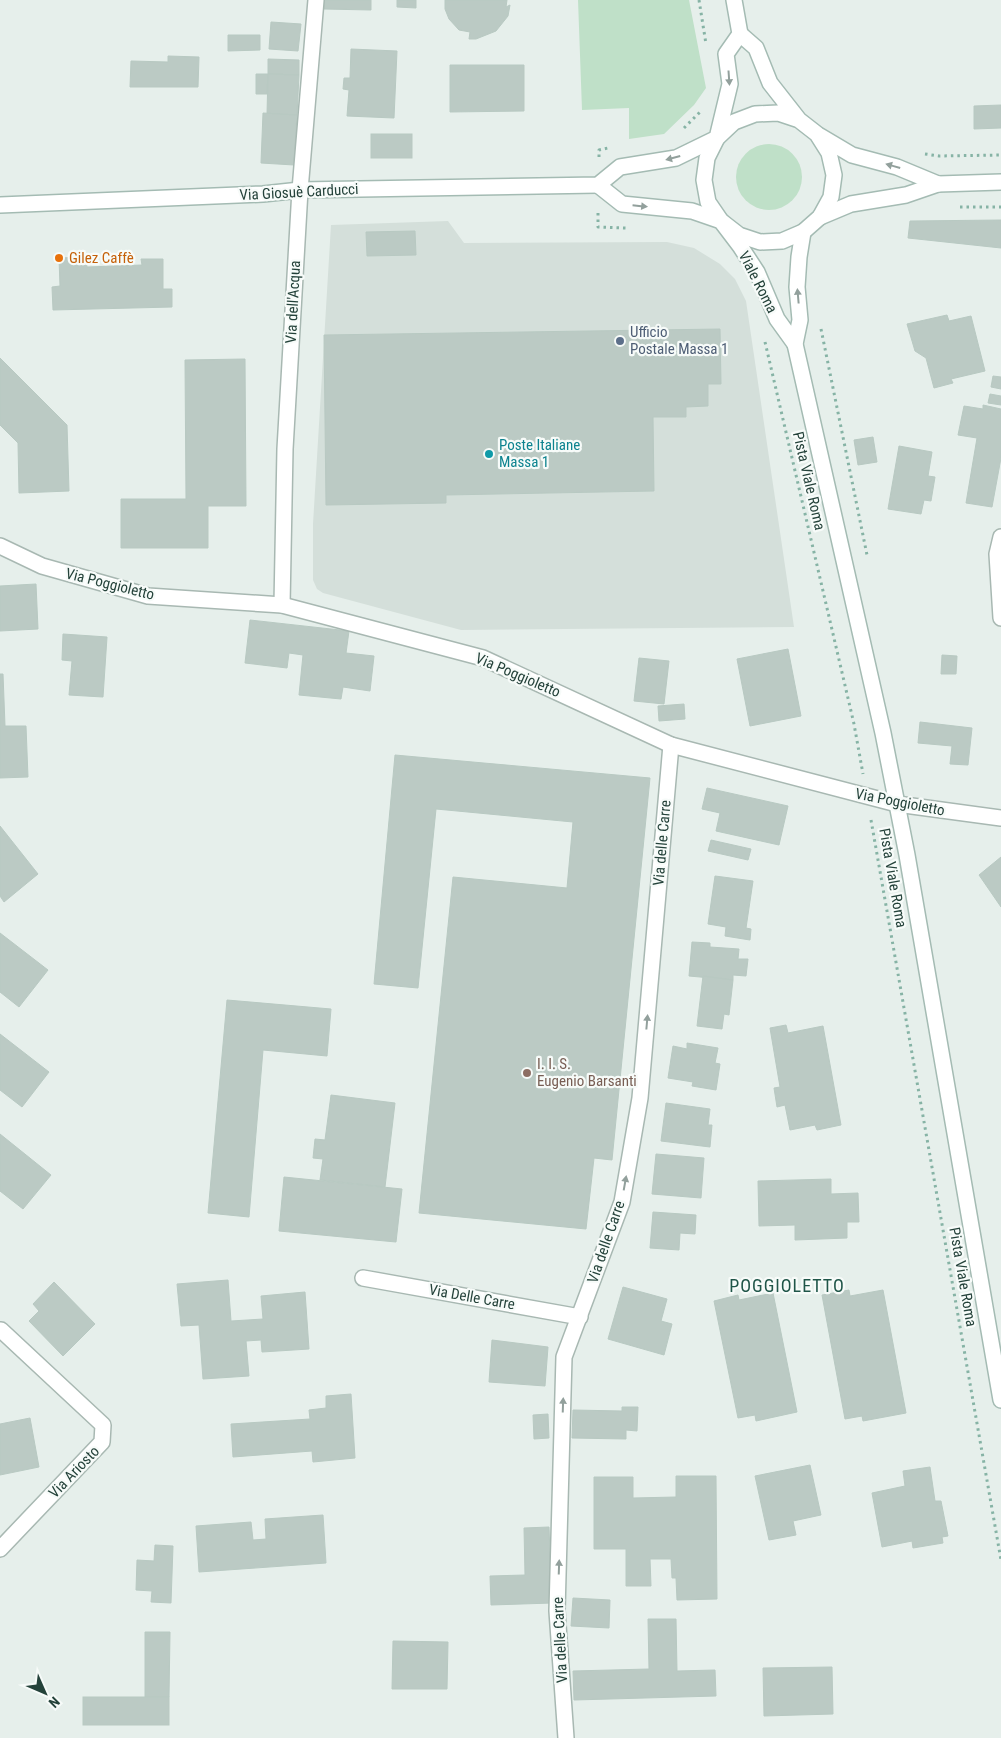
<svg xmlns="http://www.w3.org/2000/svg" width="1001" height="1738" viewBox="0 0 1001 1738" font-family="'Roboto Condensed',sans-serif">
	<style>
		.built { fill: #d4dfda }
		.green { fill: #bfe0c8 }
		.building { fill: #bbcac4; stroke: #b8c9c2 }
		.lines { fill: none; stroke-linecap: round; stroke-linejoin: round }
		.street-casing { stroke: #a8b8b2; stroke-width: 18 }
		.secondary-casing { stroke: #a4bbb3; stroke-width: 18 }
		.path { stroke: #86b3a5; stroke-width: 3; stroke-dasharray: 2.5 4; stroke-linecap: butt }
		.street { stroke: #fff; stroke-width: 15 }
		.secondary { stroke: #fff; stroke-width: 15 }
		.oneway { fill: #92a09c }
		.food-dot { fill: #e8710a; stroke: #f7fbf9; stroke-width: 2 }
		.service-dot { fill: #5c6f8a; stroke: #f7fbf9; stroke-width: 2 }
		.culture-dot { fill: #0f9aa8; stroke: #f7fbf9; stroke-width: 2 }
		.education-dot { fill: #8d6e63; stroke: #f7fbf9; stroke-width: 2 }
		.labels { text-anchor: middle; stroke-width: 4.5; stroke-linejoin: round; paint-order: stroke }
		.street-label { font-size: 15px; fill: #24423a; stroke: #f7fbf9 }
		.food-label { font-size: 15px; fill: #c56008; stroke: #f7fbf9; text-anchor: start }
		.service-label { font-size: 15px; fill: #4e5e75; stroke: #f7fbf9; text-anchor: start }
		.culture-label { font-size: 15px; fill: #0d838f; stroke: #f7fbf9; text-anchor: start }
		.education-label { font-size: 15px; fill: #785e54; stroke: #f7fbf9; text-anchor: start }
		.quarter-label { font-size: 18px; letter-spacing: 1px; fill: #1f5548; stroke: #f7fbf9 }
	</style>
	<rect width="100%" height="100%" fill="#e6efeb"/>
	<path class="built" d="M448 221 464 243 667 242 694 248 720 264 735 279 746 301 794 627 461 630 323 593 317 589 313 580V524L331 225Z"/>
	<g class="green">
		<path d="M578 0H689L706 88 694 105 664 134 629 139V108L582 110Z"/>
		<circle cx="769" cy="177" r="33"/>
	</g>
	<g class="building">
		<path d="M324 0H371V10L324 9Z"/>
		<path d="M397 0H416V8L397 7Z"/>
		<path d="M445 0H507L506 7 510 5 508 16 496 31 476 39H469L470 32 459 30 449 19 445 9Z"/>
		<path d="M271 22 301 24 298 51 269 49Z"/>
		<path d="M228 35H260V50L228 51Z"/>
		<path d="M351 49 397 51 394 118 347 116 349 90 343 89 344 78H350Z"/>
		<path d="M168 56 199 57 198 87H130L131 61 168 62Z"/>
		<path d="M268 59 299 60V75L268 74Z"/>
		<path d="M450 65H524V111L450 112Z"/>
		<path d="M256 74H268L267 94H256Z"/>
		<path d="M268 74 299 75 297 115 267 114Z"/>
		<path d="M1001 105V128L974 129V106Z"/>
		<path d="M263 113 297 115 294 165 261 163Z"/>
		<rect x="371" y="134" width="41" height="24"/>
		<path d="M1001 220V248L908 238 910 221Z"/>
		<path d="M415 231 416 255 367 256 366 232Z"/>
		<path d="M86 257 87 267 142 265 141 259H163V289H172V307L53 310 52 287 60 286 59 258Z"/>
		<path d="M947 315 949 321 971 316 985 371 951 379 953 383 934 388 926 358 915 351 907 324Z"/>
		<path d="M720 329 721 384H708V406L686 407V417H653L654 491 446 495V503L326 505 324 335Z"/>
		<path d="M0 358 67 425 69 491 19 493 18 443 0 425Z"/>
		<path d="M245 359 246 506H208V548H121V499H186L185 360Z"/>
		<path d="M993 376 1001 377V389L991 387Z"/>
		<path d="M990 394 1001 396V405L988 403Z"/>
		<path d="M983 405 1001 409V458L992 507 966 503 977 438 958 435 964 406 983 409Z"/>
		<path d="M873 437 877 462 858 465 854 440Z"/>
		<path d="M899 446 932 452 928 476 935 477 931 501 924 500 921 514 888 509Z"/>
		<path d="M36 584 38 629 0 631V586Z"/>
		<path d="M250 620 349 631 346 653 374 656 370 691 343 687 341 699 299 695 303 655 289 653 287 668 245 663Z"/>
		<path d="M63 634 107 637 103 697 69 695 72 661 62 660Z"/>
		<path d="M788 649 801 716 750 726 737 659Z"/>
		<path d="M942 655 957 656 956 674H941Z"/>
		<path d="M639 658 669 661 664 704 634 701Z"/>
		<path d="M0 674H3L5 726H26L28 777 0 778Z"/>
		<path d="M684 704 685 719 659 721 658 706Z"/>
		<path d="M920 722 972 728 968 765 950 764 952 746 918 743Z"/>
		<path d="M395 755 650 778 612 1160 594 1158 586 1229 419 1213 453 877 567 888 573 822 436 809 418 988 374 984Z"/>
		<path d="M707 788 788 806 779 845 716 831 720 813 702 809Z"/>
		<path d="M0 826 38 874 4 902 0 896Z"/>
		<path d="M711 840 751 849 748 860 708 851Z"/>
		<path d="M1001 857V907L979 875Z"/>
		<path d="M715 876 753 881 746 928 751 929 750 940 725 936 726 927 708 924Z"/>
		<path d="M0 933 48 970 19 1007 0 992Z"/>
		<path d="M692 942 710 943V947L739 949 738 959H748L746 976 733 975V980L689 976Z"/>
		<path d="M703 976 733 980 729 1015 724 1014 722 1029 697 1026Z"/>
		<path d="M227 1000 331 1009 327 1056 263 1050 249 1217 208 1213Z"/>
		<path d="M786 1025 788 1033 823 1026 841 1125 817 1130 815 1125 790 1130 785 1105 777 1107 774 1088 780 1087 770 1028Z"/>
		<path d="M0 1034 49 1072 22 1107 0 1090Z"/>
		<path d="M687 1043 718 1048 715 1063 720 1064 716 1090 692 1086 693 1082 668 1078 673 1046 687 1049Z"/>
		<path d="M331 1095 395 1103 385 1187 320 1180 323 1159 313 1158 315 1139 325 1140Z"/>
		<path d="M666 1103 710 1109 708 1125H712L710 1147 661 1141Z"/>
		<path d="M0 1134 51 1175 23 1209 0 1191Z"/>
		<path d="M656 1154 704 1158 701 1198 652 1194Z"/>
		<path d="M284 1177 402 1189 396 1242 279 1231Z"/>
		<path d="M831 1179V1194L858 1193 859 1222H847V1238L795 1240V1225L759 1226 758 1181Z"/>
		<path d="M653 1212 696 1215 695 1234 680 1233 679 1250 650 1248Z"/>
		<path d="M228 1280 231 1321 263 1319 261 1296 305 1292 309 1349 262 1352 261 1340 246 1341 249 1376 203 1379 199 1325 181 1326 177 1284Z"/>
		<path d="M54 1282 95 1324 63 1356 29 1321 39 1311 33 1304Z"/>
		<path d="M623 1287 667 1299 661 1321 672 1324 664 1355 608 1339Z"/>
		<path d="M849 1290 850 1296 883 1290 906 1413 863 1421 862 1416 845 1419 822 1295Z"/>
		<path d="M773 1293 797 1412 756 1421 755 1415 738 1418 714 1301 738 1295 739 1300Z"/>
		<path d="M492 1340 548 1347 545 1386 489 1382Z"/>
		<path d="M351 1394 355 1458 313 1462 312 1451 233 1457 231 1424 310 1419 309 1410 326 1408V1396Z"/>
		<path d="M622 1407H638L637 1431 626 1430V1439L572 1438 573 1410 622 1411Z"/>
		<path d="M548 1414 549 1438 534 1439 533 1415Z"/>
		<path d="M30 1418 39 1467 0 1475V1424Z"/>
		<path d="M810 1465 821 1515 793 1521 796 1535 769 1540 755 1476Z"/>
		<path d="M930 1467 935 1501H941L948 1536 942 1537 943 1543 913 1548 912 1541 882 1547 872 1493 905 1486 903 1471Z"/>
		<path d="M676 1476H716L717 1599 677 1600 676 1578H672L671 1559H650L651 1586H626V1549H594V1477H633V1498L676 1497Z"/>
		<path d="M323 1515 326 1563 199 1572 196 1526 251 1522 253 1540 266 1539 265 1519Z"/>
		<path d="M549 1527 552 1603 491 1605 490 1576 525 1575 524 1528Z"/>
		<path d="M155 1545 173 1546 171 1603 151 1602 152 1591 136 1590 137 1560 154 1561Z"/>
		<path d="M573 1598 610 1600 609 1628 571 1626Z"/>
		<path d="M648 1619H676L677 1671 715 1670 716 1696 574 1700 573 1671 649 1669Z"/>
		<path d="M145 1632H170L169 1697H145Z"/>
		<path d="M393 1641 448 1642 447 1689H392Z"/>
		<path d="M832 1667 833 1714 764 1716 763 1668Z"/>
		<rect x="83" y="1697" width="86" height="28"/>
	</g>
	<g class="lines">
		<g class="street-casing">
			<g id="street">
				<path d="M1001 537 997 554 1001 618"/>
				<path d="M0 546 42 566 148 596 282 605 483 658 671 745 897 804 1001 818"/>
				<path d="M282 605 285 449 300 190 316 0"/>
				<path d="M363 1278 580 1317"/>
				<path d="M0 1549 102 1442 103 1425 1 1330"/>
				<path d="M566 1738 557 1611 564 1357 622 1202 640 1098 671 745"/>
			</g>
		</g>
		<g class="secondary-casing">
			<g id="secondary">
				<path d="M740 34 756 48 770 83 799 120 817 134 829 153 834 175 831 197 820 217 803 232 782 241 760 242 739 235 721 221 708 202 704 180 707 158 717 138 734 122 755 114 778 113 799 120"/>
				<path d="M820 136 852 155 897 167 938 184"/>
				<path d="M598 185 622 204 692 211 721 221 740 246 757 272 777 319 795 344"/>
				<path d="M0 205 263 194 300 190 598 185 620 167 676 158 717 138 730 84 726 54 740 34 734 0"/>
				<path d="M820 217 851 204 906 195 938 184 1001 182"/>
				<path d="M803 232 799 257 797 287 800 320 795 344 883 733 907 855 1001 1400"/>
			</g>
		</g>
		<g class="path">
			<path d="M699 0 706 44"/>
			<path d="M684 128 700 112"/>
			<path d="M925 154 939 156 1001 155"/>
			<path d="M599 157V150L608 148"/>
			<path d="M960 207H1001"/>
			<path d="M598 213V227L626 228"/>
			<path d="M821 329 867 555"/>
			<path d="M765 342 854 724 863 774"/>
			<path d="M871 820 1001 1560"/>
		</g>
		<use href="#street" class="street"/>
		<use href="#secondary" class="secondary"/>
	</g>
	<defs><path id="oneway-solid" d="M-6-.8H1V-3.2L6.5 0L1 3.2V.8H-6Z" transform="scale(1.25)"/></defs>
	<g class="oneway">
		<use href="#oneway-solid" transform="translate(729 78) rotate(86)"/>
		<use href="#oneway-solid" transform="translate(673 158) rotate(165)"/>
		<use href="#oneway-solid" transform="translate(893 166) rotate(-164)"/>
		<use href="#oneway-solid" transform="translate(640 206) rotate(6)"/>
		<use href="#oneway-solid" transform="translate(798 296) rotate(-95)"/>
		<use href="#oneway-solid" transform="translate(647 1022) rotate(-85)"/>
		<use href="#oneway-solid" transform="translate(625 1183) rotate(-80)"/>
		<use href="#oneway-solid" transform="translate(563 1405) rotate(-88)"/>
		<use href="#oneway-solid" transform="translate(559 1567) rotate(-88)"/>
	</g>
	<circle class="food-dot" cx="59" cy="258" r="5"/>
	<circle class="service-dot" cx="620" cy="341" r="5"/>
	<circle class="culture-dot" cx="489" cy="454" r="5"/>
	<circle class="education-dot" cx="527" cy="1073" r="5"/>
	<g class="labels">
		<g class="street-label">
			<text transform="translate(299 192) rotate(-3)" y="5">Via Giosuè Carducci</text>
			<text transform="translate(758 282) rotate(63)" y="5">Viale Roma</text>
			<text transform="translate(293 302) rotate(-87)" y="5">Via dell'Acqua</text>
			<text transform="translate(809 481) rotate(77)" y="5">Pista Viale Roma</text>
			<text transform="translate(110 584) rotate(14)" y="5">Via Poggioletto</text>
			<text transform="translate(518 675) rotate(23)" y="5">Via Poggioletto</text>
			<text transform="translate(900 802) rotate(11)" y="5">Via Poggioletto</text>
			<text transform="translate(662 843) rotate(-85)" y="5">Via delle Carre</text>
			<text transform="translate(893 878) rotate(80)" y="5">Pista Viale Roma</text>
			<text transform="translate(606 1242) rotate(-71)" y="5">Via delle Carre</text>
			<text transform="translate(963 1277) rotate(80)" y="5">Pista Viale Roma</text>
			<text transform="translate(472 1297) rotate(10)" y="5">Via Delle Carre</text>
			<text transform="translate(74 1472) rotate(-46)" y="5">Via Ariosto</text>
			<text transform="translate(560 1640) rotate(-93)" y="5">Via delle Carre</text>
		</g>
		<g class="food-label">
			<text x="69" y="263">Gilez Caffè</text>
		</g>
		<g class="service-label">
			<text x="630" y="337">Ufficio<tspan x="630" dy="17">Postale Massa 1</tspan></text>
		</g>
		<g class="culture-label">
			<text x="499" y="450">Poste Italiane<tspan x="499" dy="17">Massa 1</tspan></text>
		</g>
		<g class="education-label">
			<text x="537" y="1069">I. I. S.<tspan x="537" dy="17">Eugenio Barsanti</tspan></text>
		</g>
		<g class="quarter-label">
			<text x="787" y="1292">POGGIOLETTO</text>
		</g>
	</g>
	<g transform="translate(45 1693) rotate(135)" stroke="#f7fbf9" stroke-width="4" paint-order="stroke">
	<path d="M0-4L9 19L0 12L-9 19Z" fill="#24423a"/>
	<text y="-8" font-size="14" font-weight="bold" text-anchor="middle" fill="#24423a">N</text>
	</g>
</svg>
